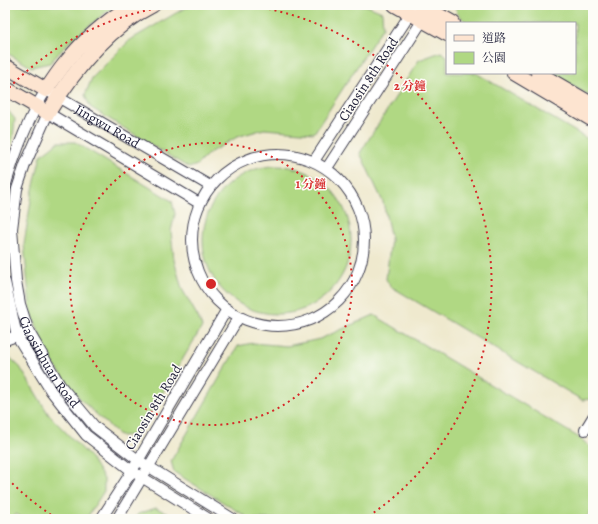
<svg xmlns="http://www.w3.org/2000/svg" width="598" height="524" viewBox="0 0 598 524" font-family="Alegreya,'Noto Serif TC',serif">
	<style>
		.green { fill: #b0d883; stroke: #697d5f }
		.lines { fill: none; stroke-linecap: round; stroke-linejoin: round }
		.street-casing { stroke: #414051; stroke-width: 12 }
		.secondary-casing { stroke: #414051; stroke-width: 16 }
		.street { stroke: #fff; stroke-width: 10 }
		.secondary { stroke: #fde4d0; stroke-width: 14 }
		.ring { fill: none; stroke: #d62828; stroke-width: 2; stroke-dasharray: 2 4 }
		.labels { text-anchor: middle; stroke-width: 3; stroke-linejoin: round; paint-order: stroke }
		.street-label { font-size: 14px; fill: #22223b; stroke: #fdfcf7 }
		.centre { fill: #d62828; stroke: #fdfcf7; stroke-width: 2 }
		.ring-label { font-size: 12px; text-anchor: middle; font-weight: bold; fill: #d62828; stroke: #fdfcf7; stroke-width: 3; stroke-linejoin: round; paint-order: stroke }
	</style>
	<rect width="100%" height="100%" fill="#fdfcf7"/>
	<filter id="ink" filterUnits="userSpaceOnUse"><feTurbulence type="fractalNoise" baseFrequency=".025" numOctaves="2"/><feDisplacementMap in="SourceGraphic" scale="8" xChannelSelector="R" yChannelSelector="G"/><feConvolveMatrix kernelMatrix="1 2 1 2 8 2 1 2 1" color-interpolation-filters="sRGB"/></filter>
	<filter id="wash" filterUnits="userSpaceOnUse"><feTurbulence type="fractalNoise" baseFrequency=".012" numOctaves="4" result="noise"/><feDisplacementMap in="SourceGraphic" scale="16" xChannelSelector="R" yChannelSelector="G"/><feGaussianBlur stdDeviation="0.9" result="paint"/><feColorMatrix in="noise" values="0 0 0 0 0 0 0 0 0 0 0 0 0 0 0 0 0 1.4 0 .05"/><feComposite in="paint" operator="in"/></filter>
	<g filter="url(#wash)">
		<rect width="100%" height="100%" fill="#efe9ce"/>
		<g class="green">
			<path d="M5 5H115L69 42 50 63 31 67 5 52Z"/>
			<path d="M192 5H365L382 12 383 27 314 133 264 129 237 137 209 153 197 165 189 168 90 107 85 95 92 78 130 40 183 9Z"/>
			<path d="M455 5H593V98L551 73H575V23H467L457 13Z"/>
			<path d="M441 52 447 56V73H476L593 142V399L582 400 390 286 386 279 391 239 383 202 360 153 419 60Z"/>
			<path d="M5 107 15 119 13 139 5 159Z"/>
			<path d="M58 142H75L172 201 175 214 171 231 174 260 182 289 198 317 202 327 137 435 120 436 81 400 48 357 30 308 24 244 32 194 41 155Z"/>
			<circle cx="277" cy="240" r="74"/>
			<path d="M374 315 578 437 593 449V510L585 519H250L174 472 171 461 238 346 253 343 287 346 320 339Z"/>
			<path d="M7 355 20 367 49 415 91 458 104 479V491L86 519H25L16 514 13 519H5V356Z"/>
			<path d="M156 508 176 517 179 519H134L138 514Z"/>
		</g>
	</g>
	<g filter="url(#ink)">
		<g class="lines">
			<g class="street-casing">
				<g id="street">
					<circle cx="278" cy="240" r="86"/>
					<path d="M314 161 414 8"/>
					<path d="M327 168 426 15"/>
					<path id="s1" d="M5 187C15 153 27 120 46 90L210 186"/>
					<path id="s2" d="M199 203 48 113 25 165 17 189 12 229 16 281 20 304 29 332 60 385 95 427 138 460 233 519"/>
					<path d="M5 282 17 336 51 391 86 435 132 471 209 519"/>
					<path d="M5 340 22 334"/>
					<path d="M585 430 593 417"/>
					<path d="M101 519 132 471 227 309"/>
					<path d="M117 519 239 317"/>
				</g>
			</g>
			<g class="secondary-casing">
				<g id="secondary">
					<path d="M395 5 447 34"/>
					<path d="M421 5 453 23"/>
					<path d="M5 66 46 90C53 80 60 69 68 60 85 38 107 21 131 5"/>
					<path d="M514 73 593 120"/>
					<path d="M538 73 593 105"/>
					<path d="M5 88 48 113C74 70 107 28 153 5"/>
				</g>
			</g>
			<use href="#street" class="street"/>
			<use href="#secondary" class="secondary"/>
		</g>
	</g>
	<g class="ring">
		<circle cx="211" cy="284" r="141"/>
		<path d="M56 518A281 281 0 0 1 5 476M5 92A281 281 0 0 1 177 5M245 5A281 281 0 0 1 366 518"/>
	</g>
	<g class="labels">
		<g class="street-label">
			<text transform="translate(368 79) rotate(-57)" y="5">Ciaosin 8th Road</text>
			<text dy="5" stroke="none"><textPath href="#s1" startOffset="177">Jingwu Road</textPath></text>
			<text dy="5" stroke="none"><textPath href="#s2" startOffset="439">Ciaosinhuan Road</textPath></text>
			<text transform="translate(153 407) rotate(-59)" y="5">Ciaosin 8th Road</text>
		</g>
	</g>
	<circle cx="211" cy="284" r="6" class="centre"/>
	<g class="ring-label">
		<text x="410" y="90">2 分鐘</text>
		<text x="311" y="188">1 分鐘</text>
	</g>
	<rect width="598" height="524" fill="none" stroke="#fdfcf7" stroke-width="20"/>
	<rect x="446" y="22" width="130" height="52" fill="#fdfcf7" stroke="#a5a5ac"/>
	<rect x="454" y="35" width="20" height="6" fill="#fde4d0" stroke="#a5a5ac"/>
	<text x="482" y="42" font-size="12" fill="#22223b">道路</text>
	<rect x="454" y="52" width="20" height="12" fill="#b0d883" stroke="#a5a5ac"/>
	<text x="482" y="62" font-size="12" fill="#22223b">公園</text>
</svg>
